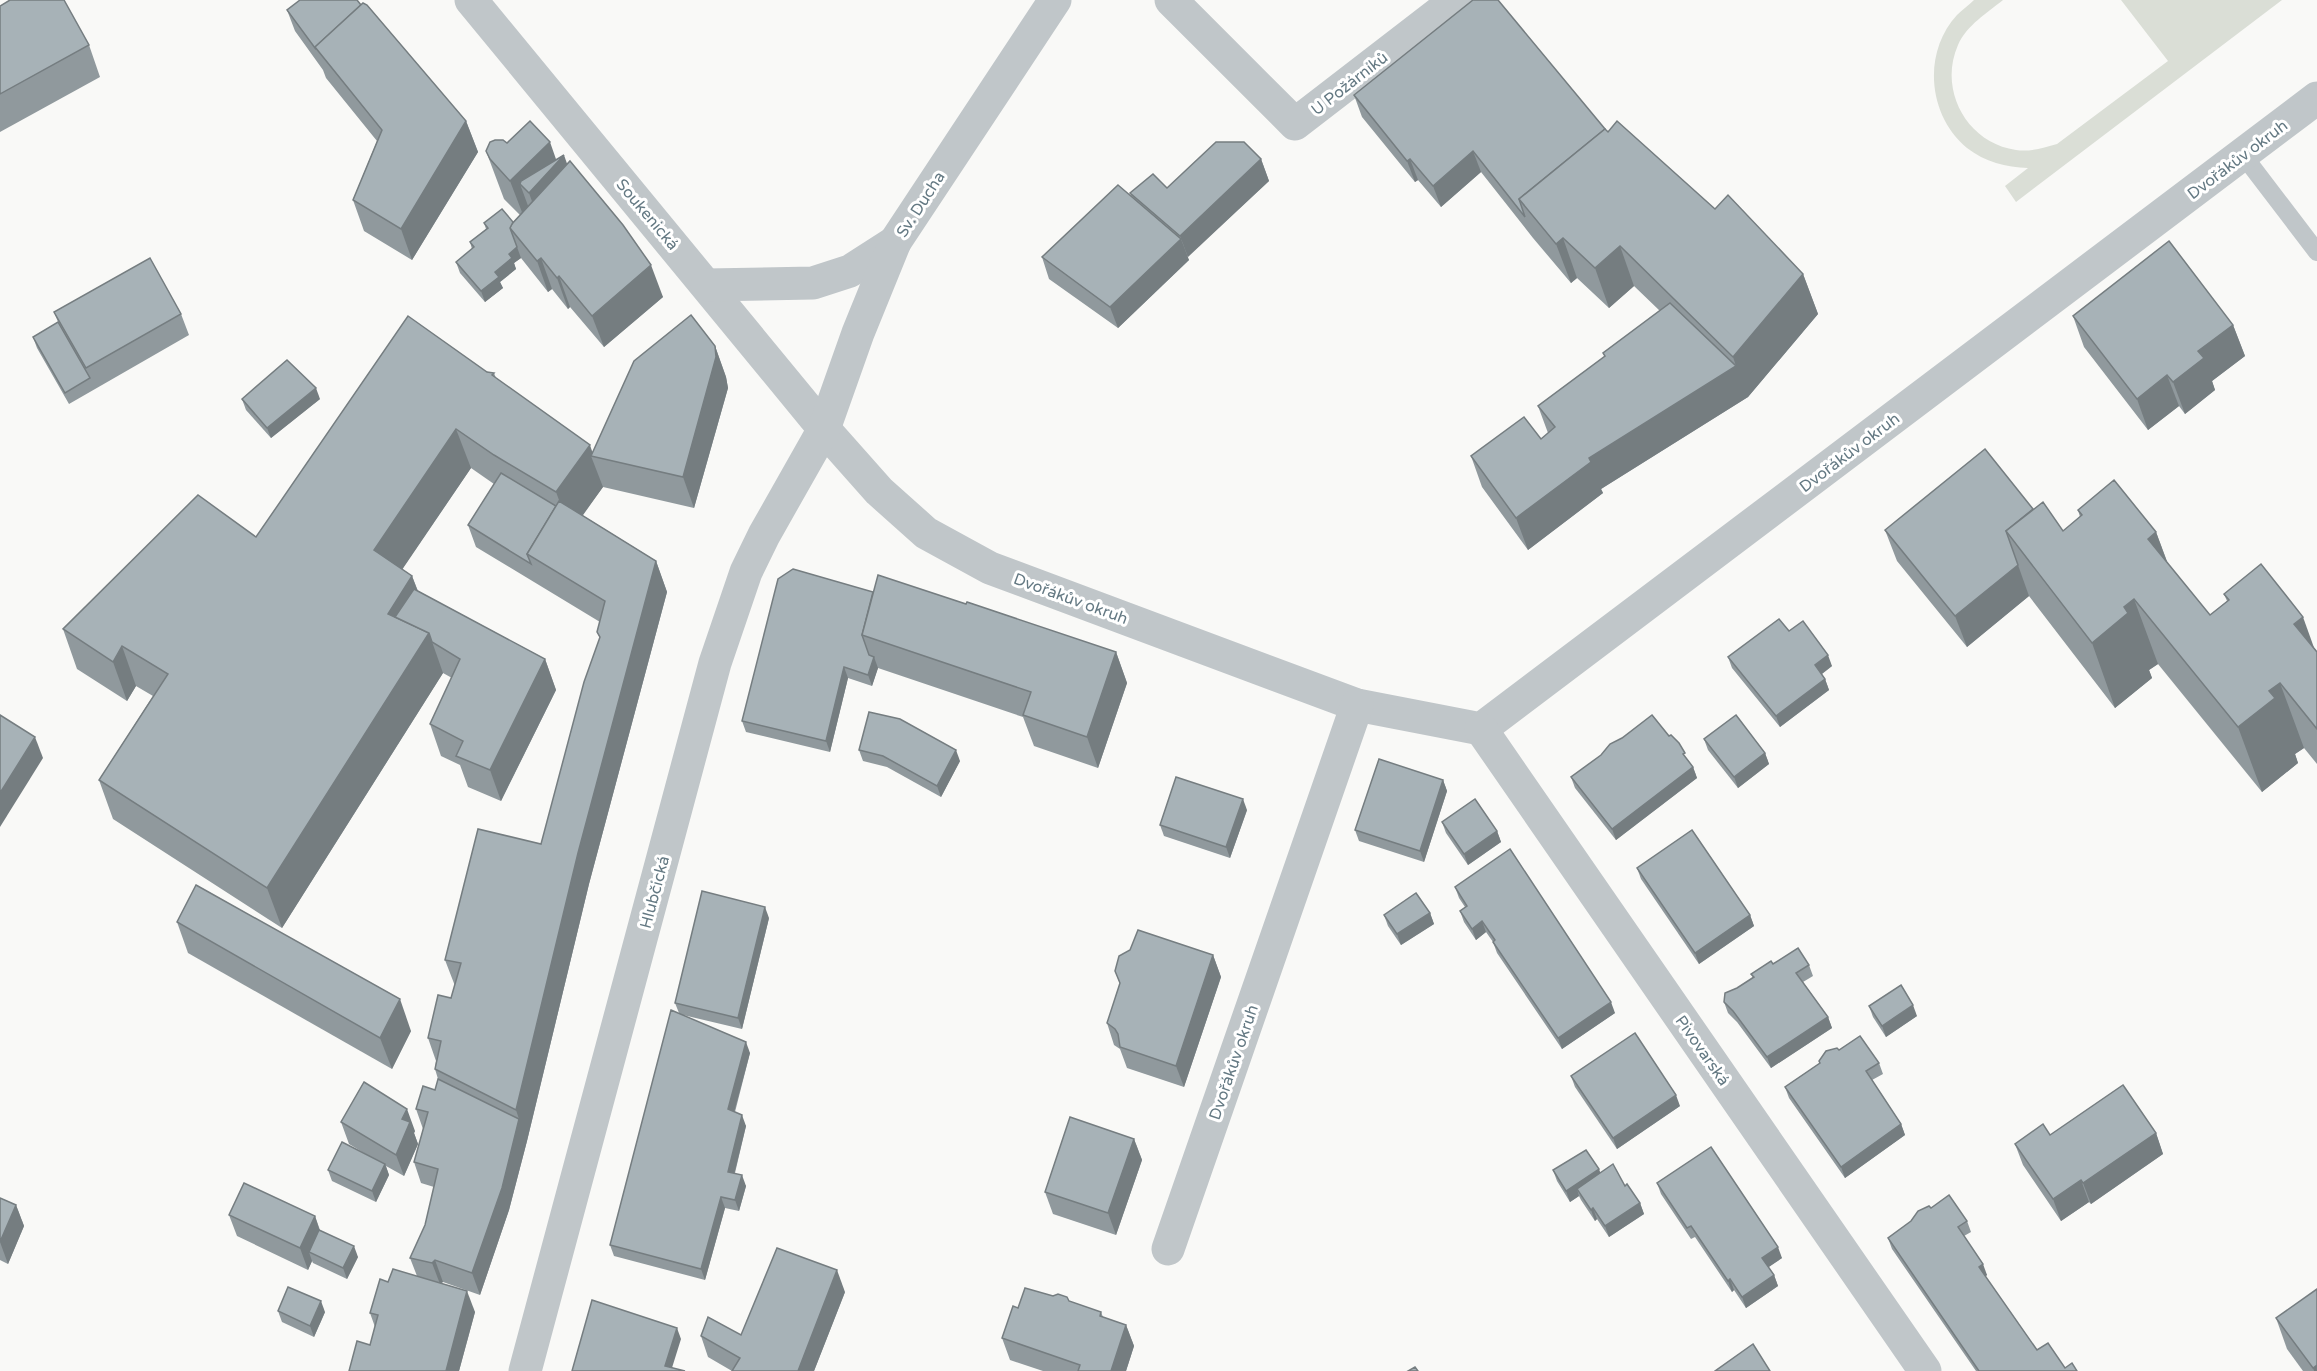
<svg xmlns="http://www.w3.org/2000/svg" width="2317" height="1371" viewBox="0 0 2317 1371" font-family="'Varela Round',sans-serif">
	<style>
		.green { fill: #daded6 }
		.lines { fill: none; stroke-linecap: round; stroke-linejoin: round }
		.lane { stroke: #c0c6c9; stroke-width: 18 }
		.street { stroke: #c0c6c9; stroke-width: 33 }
		.wall { fill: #90999d }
		.shaded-wall { fill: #757d80 }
		.building { fill: #a7b2b7; stroke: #757d80; stroke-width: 1.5 }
		.labels { text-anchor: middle; stroke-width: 6; stroke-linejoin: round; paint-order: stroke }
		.street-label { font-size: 16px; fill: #647983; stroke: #fff }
	</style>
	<rect width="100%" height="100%" fill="#f9f9f7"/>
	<path class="green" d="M1974 0H2003C1987 13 1967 25 1958 45 1938 90 1967 143 2016 150 2030 152 2043 148 2057 144L2168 61 2121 0H2282L2016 202 2005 186 2028 168C2006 167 1985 162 1967 148 1928 116 1922 53 1957 15 1962 10 1969 5 1974 0Z"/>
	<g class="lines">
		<path class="lane" d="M2243 155 2317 252"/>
		<g class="street">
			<path d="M471 0 824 429 879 491 926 533 990 568 1357 705 1481 729 2317 98"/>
			<path d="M1171 0 1295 124 1456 0"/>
			<path d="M707 285 813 283 850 271 895 242"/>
			<path d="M1481 729 1925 1371"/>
			<path d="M1168 1249 1357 705"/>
			<path d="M525 1371 715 663 746 572 764 535 824 429 858 333 895 242 1055 0"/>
		</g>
	</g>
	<g class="wall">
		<path d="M361 5 466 121 478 152 412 260 364 231 353 200 377 141 326 78 323 70 295 31 287 10Z"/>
		<path d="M0 6 89 45 100 77 0 132Z"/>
		<path d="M1354 95 1605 129 1803 274 1818 314 1748 397 1601 489 1603 493 1528 550 1482 487 1471 456 1541 439 1548 433 1538 406 1605 356 1603 353 1660 311 1634 286 1609 308 1577 278 1571 283 1533 238 1481 172 1441 207 1418 180 1415 182 1362 117Z"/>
		<path d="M507 143 567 164 663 297 604 347 570 307 568 309 552 289 548 292 521 258 514 263 516 269 500 282 503 288 485 302 460 273 456 262 472 249 470 242 486 229 484 223 513 222 520 215 504 199 486 151Z"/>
		<path d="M1261 159 1269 181 1187 257 1189 260 1118 328 1049 279 1042 257 1131 196 1130 193 1167 188Z"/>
		<path d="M54 312 181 314 189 335 69 404 37 348 33 337 58 322Z"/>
		<path d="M2073 316 2233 325 2245 356 2212 381 2215 390 2185 414 2179 406 2148 430 2084 347Z"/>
		<path d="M715 346 726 377 728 388 694 508 603 487 582 515 656 561 667 592 589 884 527 1141 509 1210 480 1295 443 1282 441 1283 475 1312 459 1371H349L370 1345 375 1327 370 1313 388 1282 417 1276 410 1258 425 1225 434 1187 421 1183 414 1162 423 1129 416 1109 435 1090 438 1079 435 1069 436 1061 428 1038 451 998 455 986 445 960 541 844 600 638 597 632 600 622 476 547 468 525 494 484 471 468 402 569 412 576 418 591 545 659 556 690 501 801 468 787 460 765 441 756 430 724 452 678 443 673 282 928 113 819 99 780 153 696 136 686 127 701 77 669 63 629 256 537 487 372 494 373 496 378 593 452Z"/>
		<path d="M242 399H320L271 438 246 410Z"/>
		<path d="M2033 509 2063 531 2080 517 2078 510 2156 532 2168 564 2210 615 2227 601 2224 594 2315 649 2317 652V764L2304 748 2295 754 2298 763 2262 792 2158 664 2149 670 2152 678 2115 708 2029 596 1967 647 1897 561 1885 530Z"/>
		<path d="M873 592 1116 652 1127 683 1098 768 1034 746 1023 717 878 668 872 686 848 678 830 752 746 732 742 721Z"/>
		<path d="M1789 631 1832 666 1822 674 1825 679 1829 690 1780 727 1732 668 1728 657Z"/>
		<path d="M1704 739 1765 753 1769 764 1738 788 1708 750Z"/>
		<path d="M859 750 960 761 941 797 887 767 863 761Z"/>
		<path d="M1688 761 1693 767 1697 778 1616 840 1575 788 1571 777Z"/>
		<path d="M1443 780 1447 791 1424 862 1359 841 1355 830Z"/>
		<path d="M1247 810 1230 858 1164 836 1160 825Z"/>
		<path d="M1442 822 1497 831 1501 842 1468 865 1446 833Z"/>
		<path d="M1637 868 1750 915 1754 926 1699 964 1641 879Z"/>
		<path d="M1455 887 1615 1013 1562 1049 1497 953 1493 942 1486 932 1476 940 1464 922 1460 911 1465 907 1459 898Z"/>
		<path d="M1430 913 1434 924 1401 945 1388 926 1384 915Z"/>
		<path d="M769 918 742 1029 683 1015 750 1053 735 1112 746 1126 735 1173 746 1186 739 1211 725 1208 705 1280 614 1256 610 1245 679 1013 675 1003Z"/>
		<path d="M177 922 411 1031 392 1069 188 953Z"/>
		<path d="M1213 955 1221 977 1184 1087 1127 1068 1120 1049 1114 1045 1107 1023 1120 984 1115 971Z"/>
		<path d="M1773 964 1809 965 1813 976 1803 982 1828 1017 1832 1028 1771 1068 1737 1022 1728 1013 1724 1002 1737 988 1753 978 1751 974Z"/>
		<path d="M1869 1006 1917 1016 1886 1037 1873 1017Z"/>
		<path d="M1839 1050 1879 1063 1883 1074 1872 1080 1901 1124 1905 1135 1845 1178 1789 1098 1785 1087Z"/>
		<path d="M1571 1076 1680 1106 1617 1149 1575 1087Z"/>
		<path d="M341 1122 415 1131 414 1133 418 1144 404 1176 386 1166 389 1175 376 1202 332 1181 328 1170 374 1159 349 1144Z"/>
		<path d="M2156 1133 2163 1154 2091 1204 2089 1202 2061 1221 2023 1165 2015 1144 2050 1135Z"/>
		<path d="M1134 1139 1142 1160 1116 1235 1053 1214 1045 1192Z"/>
		<path d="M1553 1170 1600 1173 1625 1186 1640 1203 1644 1214 1609 1237 1597 1219 1595 1221 1581 1200 1579 1196 1570 1202 1557 1181Z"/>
		<path d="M1657 1183 1782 1258 1768 1267 1774 1275 1778 1286 1746 1308 1734 1290 1732 1292 1695 1237 1691 1239 1661 1194Z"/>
		<path d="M0 1198 16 1205 24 1226 8 1264 0 1260Z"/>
		<path d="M1931 1208 1967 1221 1971 1232 1964 1236 1987 1275 1985 1277 2037 1350 2065 1368 2077 1371H1976L1892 1249 1888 1238Z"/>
		<path d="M229 1215 315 1216 320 1230 358 1257 347 1279 313 1263 312 1261 308 1270 237 1236Z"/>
		<path d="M845 1292 814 1371H732L708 1357 701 1336 741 1335Z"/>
		<path d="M1069 1301 1101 1312 1103 1317 1126 1325 1134 1346 1126 1371H1043L1010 1360 1002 1338 1018 1308Z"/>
		<path d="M278 1311 325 1312 314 1337 282 1322Z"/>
		<path d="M2276 1318 2317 1371H2303L2287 1349Z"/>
	</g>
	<g class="shaded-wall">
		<path d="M466 121 478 152 412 260 401 229Z"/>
		<path d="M550 142 557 162 564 155 578 195 543 232 529 193 520 184 531 214 525 220 510 181Z"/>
		<path d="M1473 151 1481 172 1441 207 1433 186Z"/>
		<path d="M1261 159 1269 181 1188 257 1180 236Z"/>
		<path d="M1410 159 1418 180 1415 182 1407 161Z"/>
		<path d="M1563 238 1577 278 1571 283 1556 244Z"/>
		<path d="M1181 239 1189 260 1118 328 1110 307Z"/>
		<path d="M1620 246 1634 286 1609 308 1595 268Z"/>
		<path d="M517 247 521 258 514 263 516 269 500 282 503 288 485 302 481 291 509 254Z"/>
		<path d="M541 258 552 289 548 292 537 261Z"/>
		<path d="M651 265 663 297 604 347 592 316Z"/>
		<path d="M1803 274 1818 314 1748 397 1601 489 1603 493 1528 550 1516 518 1589 458 1736 366 1733 357Z"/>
		<path d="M559 276 570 307 568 309 557 278Z"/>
		<path d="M2233 325 2245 356 2212 381 2215 390 2185 414 2173 382 2198 351Z"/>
		<path d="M715 346 726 377 728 388 694 508 683 477Z"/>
		<path d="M2167 375 2179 406 2148 430 2137 399Z"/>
		<path d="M316 388 320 399 271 438 267 428Z"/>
		<path d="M456 429 471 468 389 589 374 550Z"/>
		<path d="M590 445 594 457 591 456 603 487 571 532 556 492Z"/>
		<path d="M2156 532 2180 597 2148 539Z"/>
		<path d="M656 561 667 592 589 884 527 1141 509 1210 480 1295 472 1273 519 1119 516 1110 578 853Z"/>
		<path d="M2018 565 2029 596 1967 647 1955 616Z"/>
		<path d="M412 576 427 616 415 634 388 614Z"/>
		<path d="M2134 599 2158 664 2149 670 2152 678 2115 708 2092 643 2124 607Z"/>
		<path d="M2303 617 2317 656 2294 624Z"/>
		<path d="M429 633 443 673 282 928 267 888Z"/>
		<path d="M122 646 136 686 127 701 113 662Z"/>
		<path d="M1116 652 1127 683 1098 768 1087 737Z"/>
		<path d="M1828 655 1832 666 1819 676 1815 665Z"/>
		<path d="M874 657 878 668 872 686 868 675Z"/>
		<path d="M545 659 556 690 501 801 490 770Z"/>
		<path d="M844 667 848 678 830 752 826 741Z"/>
		<path d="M1825 679 1829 690 1780 727 1776 716Z"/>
		<path d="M2280 683 2304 748 2295 754 2298 763 2262 792 2238 727 2269 691Z"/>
		<path d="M35 737 43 758 0 827V793Z"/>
		<path d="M956 750 960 761 941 797 937 786Z"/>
		<path d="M1765 753 1769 764 1738 788 1734 777Z"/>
		<path d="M1693 767 1697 778 1616 840 1612 829Z"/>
		<path d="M1443 780 1447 791 1424 862 1420 851Z"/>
		<path d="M1243 799 1247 810 1230 858 1226 847Z"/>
		<path d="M1497 831 1501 842 1468 865 1464 854Z"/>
		<path d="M765 907 769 918 742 1029 738 1018Z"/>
		<path d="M1430 913 1434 924 1401 945 1397 934Z"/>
		<path d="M1750 915 1754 926 1699 964 1695 953Z"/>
		<path d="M1482 921 1486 932 1476 940 1472 929Z"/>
		<path d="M1213 955 1221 977 1184 1087 1176 1066Z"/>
		<path d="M400 999 411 1031 392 1069 380 1038Z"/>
		<path d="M1611 1002 1615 1013 1562 1049 1558 1038Z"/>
		<path d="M1913 1005 1917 1016 1886 1037 1882 1026Z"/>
		<path d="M1828 1017 1832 1028 1771 1068 1767 1057Z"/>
		<path d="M746 1042 750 1053 732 1120 728 1109Z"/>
		<path d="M1676 1095 1680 1106 1617 1149 1613 1138Z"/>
		<path d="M407 1109 415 1131 414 1133 418 1144 404 1176 396 1155 402 1119Z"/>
		<path d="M742 1115 746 1126 732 1183 728 1172Z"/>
		<path d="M1901 1124 1905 1135 1845 1178 1841 1167Z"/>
		<path d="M2156 1133 2163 1154 2091 1204 2083 1183Z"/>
		<path d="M1134 1139 1142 1160 1116 1235 1108 1213Z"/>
		<path d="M385 1164 389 1175 376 1202 372 1191Z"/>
		<path d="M1599 1169 1603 1180 1577 1189 1579 1196 1570 1202 1566 1191Z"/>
		<path d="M742 1175 746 1186 739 1211 735 1200Z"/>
		<path d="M2081 1180 2089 1202 2061 1221 2053 1199Z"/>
		<path d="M721 1197 725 1208 705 1280 701 1269Z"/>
		<path d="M1640 1203 1644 1214 1609 1237 1605 1226Z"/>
		<path d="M16 1205 24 1226 8 1264 0 1242Z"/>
		<path d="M1593 1208 1597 1219 1595 1221 1591 1210Z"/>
		<path d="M315 1216 322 1238 309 1252 312 1261 308 1270 300 1248Z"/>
		<path d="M354 1246 358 1257 347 1279 343 1268Z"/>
		<path d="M1778 1247 1782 1258 1766 1269 1762 1258Z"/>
		<path d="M435 1260 443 1282 440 1284 432 1263Z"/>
		<path d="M1983 1264 1987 1275 1983 1278 1979 1267Z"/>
		<path d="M837 1270 845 1292 814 1371H798Z"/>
		<path d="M1774 1275 1778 1286 1746 1308 1742 1297Z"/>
		<path d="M1730 1279 1734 1290 1732 1292 1728 1281Z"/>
		<path d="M467 1291 475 1312 459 1371H446Z"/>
		<path d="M321 1301 325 1312 314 1337 310 1326Z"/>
		<path d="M1126 1325 1134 1346 1126 1371H1111Z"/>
		<path d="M677 1328 681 1339 671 1371 665 1366Z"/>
		<path d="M2317 1365V1371H2314L2313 1368Z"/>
	</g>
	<g class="building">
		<path d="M10 0H64L89 45 0 94V6Z"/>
		<path d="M300 0H357L361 5 315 47V48L287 10Z"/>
		<path d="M1473 0H1498L1605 129 1519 199 1525 217 1473 151 1433 186 1410 159 1407 161 1354 95Z"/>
		<path d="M363 3 367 5 466 121 401 229 353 200 382 130 315 47Z"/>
		<path d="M530 121 550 142 510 181 490 159 486 151 490 142 495 140H503L507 143Z"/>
		<path d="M1617 121 1715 209 1728 195 1803 274 1733 357 1620 246 1595 268 1563 238 1556 244 1519 199 1605 129 1608 132Z"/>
		<path d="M1216 142H1244L1261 159 1180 236 1130 193 1153 174 1167 188Z"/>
		<path d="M564 155 529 193 520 184 521 181Z"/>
		<path d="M570 161 623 225 651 265 592 316 559 276 557 278 541 258 537 261 510 228 511 225Z"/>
		<path d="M1118 185 1181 239 1110 307 1042 257Z"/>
		<path d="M502 209 513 222 510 228 517 247 509 254 512 258 495 272 499 277 481 291 456 262 474 247 470 242 488 228 484 223Z"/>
		<path d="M2169 241 2233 325 2198 351 2204 358 2173 382 2167 375 2137 399 2073 316Z"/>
		<path d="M150 258 181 314 86 368 54 312Z"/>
		<path d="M1670 303 1736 366 1589 458 1591 462 1516 518 1471 456 1524 417 1541 439 1555 427 1538 406 1605 356 1603 353Z"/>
		<path d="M691 315 715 346 716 357 683 477 591 456 634 361Z"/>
		<path d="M408 316 487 372 494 373 492 375 590 445 556 492 494 455 456 429 374 550 412 576 388 614 429 633 267 888 99 780 168 674 122 646 113 662 63 629 198 495 256 537Z"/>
		<path d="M58 322 90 378 65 393 33 337Z"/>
		<path d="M287 360 316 388 267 428 242 399Z"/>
		<path d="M1985 449 2033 509 2006 531 2018 565 1955 616 1885 530Z"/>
		<path d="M501 473 556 506 527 554 531 564 468 525Z"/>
		<path d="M2114 480 2156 532 2148 539 2210 615 2229 600 2224 594 2261 564 2303 617 2294 624 2317 652V729L2280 683 2269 691 2275 698 2238 727 2134 599 2124 607 2128 613 2092 643 2006 531 2043 502 2063 531 2082 515 2078 510Z"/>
		<path d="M559 501 656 561 578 853 516 1110 435 1069 441 1041 428 1038 438 995 451 998 461 963 445 960 478 829 541 844 584 682 600 637 597 632 605 601 527 554Z"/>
		<path d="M793 569 873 592 862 635 869 655 874 657 868 675 844 667 826 741 742 721 778 579Z"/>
		<path d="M878 575 966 604 967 602 1116 652 1087 737 1023 715 1031 692 862 635Z"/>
		<path d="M414 589 545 659 490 770 456 756 463 741 430 724 460 659 432 642 429 633 395 617Z"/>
		<path d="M1779 619 1789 631 1803 621 1828 655 1815 665 1825 679 1776 716 1728 657Z"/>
		<path d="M869 712 900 719 956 750 937 786 883 756 859 750Z"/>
		<path d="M0 715 35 737 0 793Z"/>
		<path d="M1652 715 1669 736 1671 735 1679 743 1685 753 1683 754 1693 767 1612 829 1571 777 1601 755 1610 744 1622 738Z"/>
		<path d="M1736 715 1765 753 1734 777 1704 739Z"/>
		<path d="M1379 759 1443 780 1420 851 1355 830Z"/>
		<path d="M1176 777 1243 799 1226 847 1160 825Z"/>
		<path d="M1475 799 1497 831 1464 854 1442 822Z"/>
		<path d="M1692 830 1750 915 1695 953 1637 868Z"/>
		<path d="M1510 849 1611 1002 1558 1038 1493 942 1495 940 1482 921 1472 929 1460 911 1467 906 1455 887Z"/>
		<path d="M196 885 400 999 380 1038 177 922Z"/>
		<path d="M702 891 765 907 738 1018 675 1003Z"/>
		<path d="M1416 893 1430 913 1397 934 1384 915Z"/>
		<path d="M1138 930 1213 955 1176 1066 1120 1047 1118 1034 1115 1029 1107 1023 1120 983 1115 971 1119 956 1130 950Z"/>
		<path d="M1798 948 1809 965 1796 973 1828 1017 1767 1057 1733 1011 1724 1002 1725 993 1737 988 1754 977 1751 974 1771 961 1773 964Z"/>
		<path d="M1901 985 1913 1005 1882 1026 1869 1006Z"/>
		<path d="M671 1010 746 1042 728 1109 742 1115 728 1172 742 1175 735 1200 721 1197 701 1269 610 1245Z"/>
		<path d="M1635 1033 1676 1095 1613 1138 1571 1076Z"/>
		<path d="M1860 1036 1879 1063 1866 1071 1901 1124 1841 1167 1785 1087 1820 1063 1819 1061 1826 1051 1837 1048 1839 1050Z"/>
		<path d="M438 1079 519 1119 502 1188 472 1273 435 1260 432 1263 410 1258 425 1225 438 1169 414 1162 428 1112 416 1109 423 1086 435 1090Z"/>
		<path d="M364 1082 407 1109 402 1119 410 1122 396 1155 341 1122Z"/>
		<path d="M2123 1085 2156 1133 2083 1183 2081 1180 2053 1199 2015 1144 2043 1124 2050 1135Z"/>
		<path d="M1070 1117 1134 1139 1108 1213 1045 1192Z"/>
		<path d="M342 1142 385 1164 372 1191 328 1170Z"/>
		<path d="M1711 1147 1778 1247 1762 1258 1774 1275 1742 1297 1730 1279 1728 1281 1691 1226 1687 1228 1657 1183Z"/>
		<path d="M1586 1150 1599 1169 1566 1191 1553 1170Z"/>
		<path d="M1613 1164 1625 1186 1627 1184 1640 1203 1605 1226 1593 1208 1591 1210 1577 1189Z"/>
		<path d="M244 1183 315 1216 300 1248 229 1215Z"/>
		<path d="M1949 1195 1967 1221 1958 1227 1983 1264 1979 1267 2037 1350 2048 1343 2065 1368 2072 1363 2077 1371H1979L1888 1238 1911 1221 1918 1211 1929 1206 1931 1208Z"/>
		<path d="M0 1198 16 1205 0 1242Z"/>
		<path d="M319 1230 354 1246 343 1268 309 1252Z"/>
		<path d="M777 1248 837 1270 798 1371H732L740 1358 701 1336 708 1317 741 1335Z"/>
		<path d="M393 1269 467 1291 446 1371H349L357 1341 370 1345 378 1315 370 1313 380 1279 388 1282Z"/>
		<path d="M288 1287 321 1301 310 1326 278 1311Z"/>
		<path d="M1025 1288 1053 1296 1058 1294 1067 1297 1069 1301 1101 1312 1100 1316 1126 1325 1111 1371H1078L1080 1365 1002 1338 1013 1306 1018 1308Z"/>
		<path d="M2317 1289V1365L2313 1368 2276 1318Z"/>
		<path d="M592 1300 677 1328 665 1366 685 1371H572Z"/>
		<path d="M1753 1344 1770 1371H1715Z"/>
		<path d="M1415 1367 1418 1371H1408Z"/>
	</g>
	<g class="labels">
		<g class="street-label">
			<text transform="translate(1349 83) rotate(-38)" y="6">U Požárníků</text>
			<text transform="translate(2237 159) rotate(-37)" y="6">Dvořákův okruh</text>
			<text transform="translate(920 204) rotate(-57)" y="6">Sv. Ducha</text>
			<text transform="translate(648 214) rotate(50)" y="6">Soukenická</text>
			<text transform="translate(1849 452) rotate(-37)" y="6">Dvořákův okruh</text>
			<text transform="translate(1071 598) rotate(20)" y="6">Dvořákův okruh</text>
			<text transform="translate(654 892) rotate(-75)" y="6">Hlubčická</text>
			<text transform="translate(1703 1050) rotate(55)" y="6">Pivovarská</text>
			<text transform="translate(1233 1062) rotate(-71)" y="6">Dvořákův okruh</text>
		</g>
	</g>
</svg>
